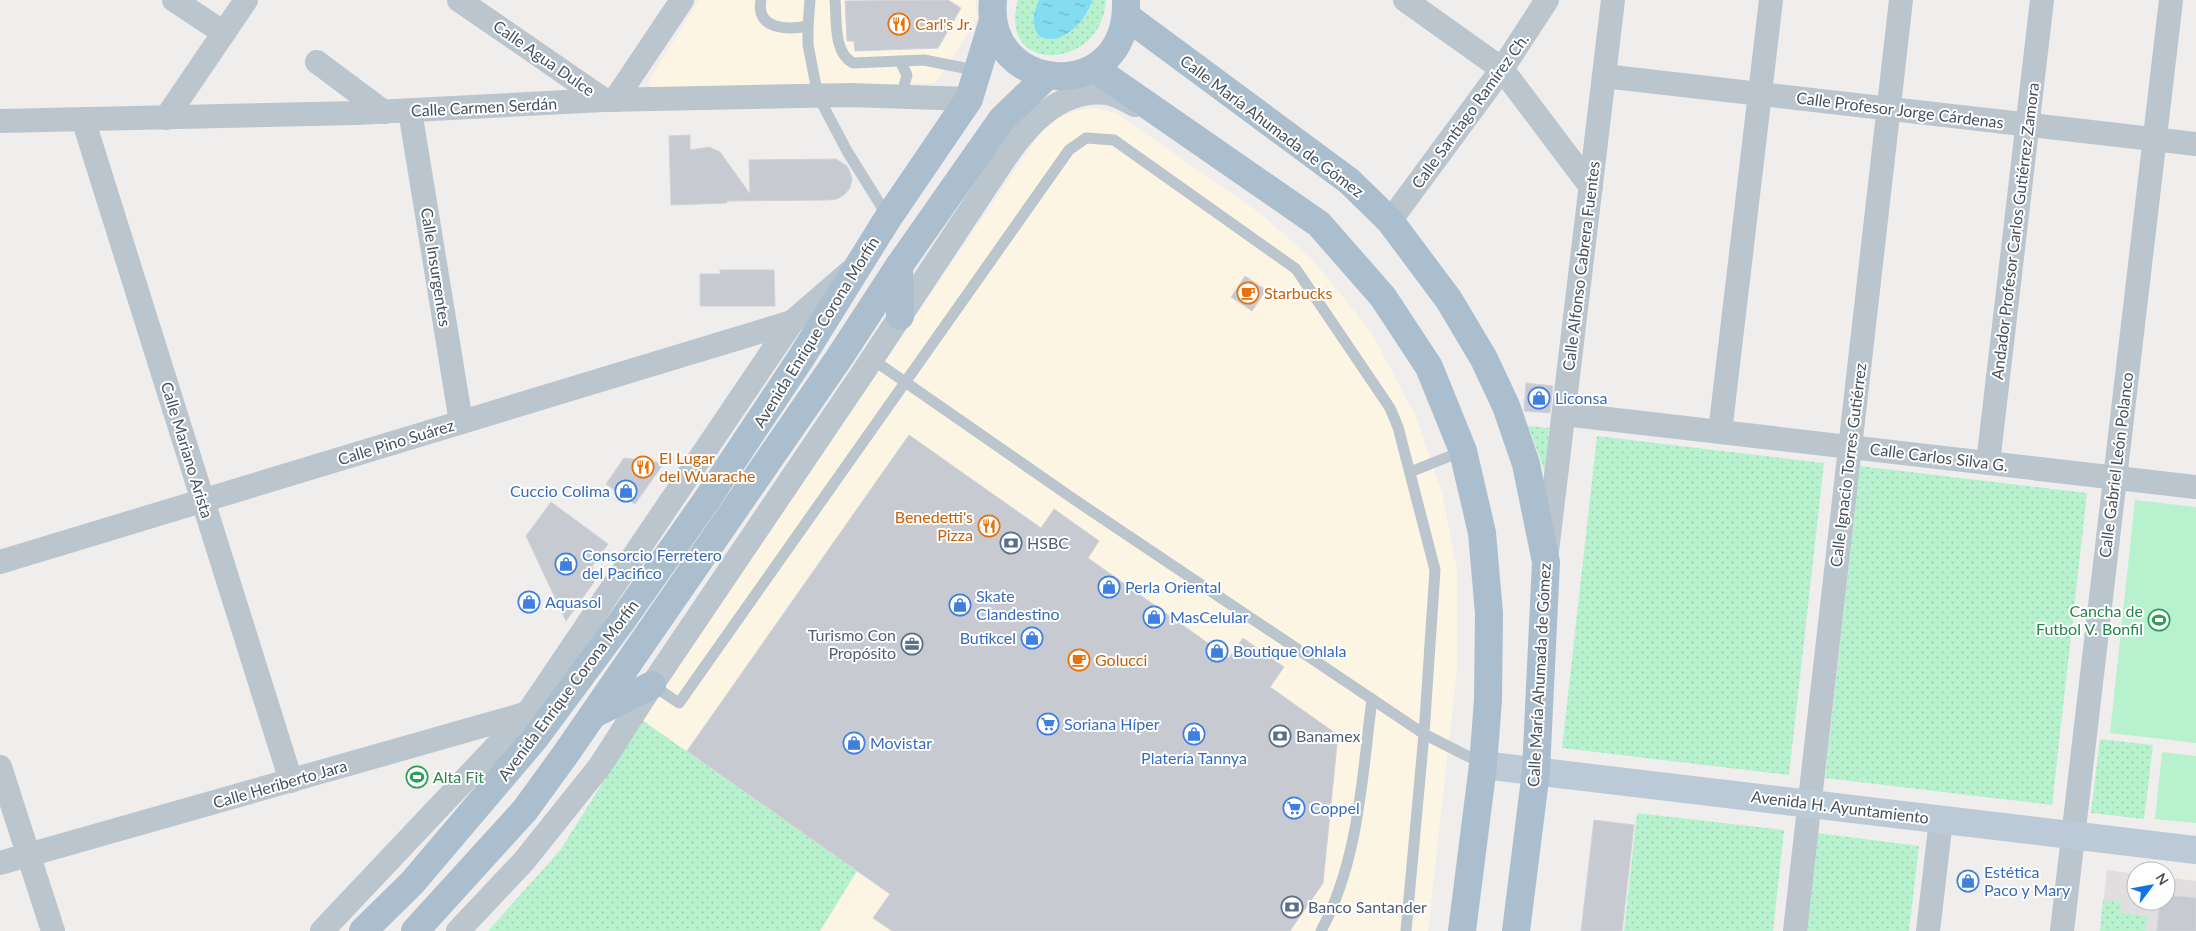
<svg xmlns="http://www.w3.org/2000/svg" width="2196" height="931" viewBox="0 0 2196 931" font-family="Lato,sans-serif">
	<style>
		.commercial { fill: #fdf5e4 }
		.education { fill: #e1dedf }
		.green { fill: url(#green-dots) }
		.pitch { fill: #b8f1cd }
		.water { fill: url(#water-ripples) }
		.building { fill: #c7cad0; stroke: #d1d3d9 }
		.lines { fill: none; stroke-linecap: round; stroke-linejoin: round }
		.lane { stroke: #bbc5cd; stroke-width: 11 }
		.street { stroke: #bbc5cd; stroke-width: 24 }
		.secondary { stroke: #bcc9d6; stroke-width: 28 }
		.primary { stroke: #abbece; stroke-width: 28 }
		.labels { text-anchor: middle; stroke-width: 4; stroke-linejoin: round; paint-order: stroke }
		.food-label { font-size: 16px; fill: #c56008; stroke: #fff; text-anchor: start }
		.street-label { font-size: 16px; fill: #45515c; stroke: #fff }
		.shop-label { font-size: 16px; fill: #366cbe; stroke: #fff; text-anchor: start }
		.service-label { font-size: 16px; fill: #4e5e75; stroke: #fff; text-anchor: start }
		.leisure-label { font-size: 16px; fill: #27864d; stroke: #fff; text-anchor: end }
	</style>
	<defs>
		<pattern id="green-dots" width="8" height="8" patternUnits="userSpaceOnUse" patternTransform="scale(1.25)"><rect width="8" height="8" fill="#b8f1cd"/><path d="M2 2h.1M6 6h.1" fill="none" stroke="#a0d0b2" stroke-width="1.8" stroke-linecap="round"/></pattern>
		<pattern id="water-ripples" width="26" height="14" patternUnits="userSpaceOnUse" patternTransform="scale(1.25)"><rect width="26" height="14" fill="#83dcf0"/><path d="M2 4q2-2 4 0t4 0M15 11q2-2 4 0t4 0" fill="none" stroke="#6db5c6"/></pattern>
	</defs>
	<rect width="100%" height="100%" fill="#f0eded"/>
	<g class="commercial">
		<path d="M699 0H976L977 17 941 76 934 83 652 92 649 81Z"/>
		<path d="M1094 108 1116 113 1261 214 1313 260 1371 332 1416 417 1442 493 1457 571V668L1428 931H820L857 871 642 720 1040 133 1055 119 1074 111Z"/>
	</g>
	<path class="education" d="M2107 870 2136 874V901H2166V877L2196 881V931H2100Z"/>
	<g class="green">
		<path d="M1018 0H1039L1034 12 1062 36C1076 26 1089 18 1092 0H1106C1102 72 996 75 1018 0Z"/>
		<path d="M1528 426 1549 428 1545 472Z"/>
		<path d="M1597 436 1824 463 1789 775 1562 748Z"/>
		<path d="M1860 466 2087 493 2052 805 1825 778Z"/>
		<path d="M642 720 857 871 820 931H488L561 849Z"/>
		<path d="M2100 739 2153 745 2144 819 2091 813Z"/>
		<path d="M1637 813 1784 830 1773 931H1624Z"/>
		<path d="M1818 833 1919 846 1909 931H1806Z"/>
		<path d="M2103 900 2121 902 2120 913 2147 916 2145 931H2100Z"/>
	</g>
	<g class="pitch">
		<path d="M2135 500 2196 507V743L2110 733Z"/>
		<path d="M2162 752 2196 756V823L2155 819Z"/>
	</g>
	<path class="water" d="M1039 0H1092V1C1087 20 1061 48 1039 36 1031 25 1033 12 1039 0Z"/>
	<g class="building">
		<path d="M929 0H948L961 8 938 48 855 51 854 41H847L845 1Z"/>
		<path d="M690 135V150L709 147 720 152 750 194 749 160 836 159 847 166 850 172 852 179 850 188 844 195 837 199 828 200 727 201V203L671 205 669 136Z"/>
		<path d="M720 270H774L775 306H700V274H720Z"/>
		<path d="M1245 276 1266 290 1252 311 1231 297Z"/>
		<path d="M1526 383 1553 386 1550 413 1524 411Z"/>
		<path d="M909 435 1041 528 1054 509 1099 541 1088 558 1229 658 1243 638 1284 667 1270 687 1338 735 1323 883 1290 931H892L873 918 890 894 687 751Z"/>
		<path d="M624 458 664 463 635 504 606 484Z"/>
		<path d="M551 502 608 544 592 566 594 582 566 621 526 536Z"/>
		<path d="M1594 820 1634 825 1622 931H1581Z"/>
		<path d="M2166 895 2196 898V931H2157L2160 901H2166Z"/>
	</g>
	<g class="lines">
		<g class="lane">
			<path d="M761 0C755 30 788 30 808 26L810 0"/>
			<path d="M835 0C837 20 833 52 853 63L924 60 979 71"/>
			<path d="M808 26V45L818 96 847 151 888 217"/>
			<path d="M900 61 907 75 901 97"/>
			<path d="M872 359 1075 500 1424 734 1483 764"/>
			<path d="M1410 472 1463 451"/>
			<path d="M652 685 679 703 1069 150 1086 138 1114 140 1296 269 1390 408 1398 427 1435 570 1424 734 1406 931"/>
			<path d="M1321 931C1359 860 1362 777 1372 699"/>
		</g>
		<g class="street">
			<path d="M174 0 224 33"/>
			<path d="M459 0 604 100"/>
			<path d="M1405 0 1502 69 1591 187"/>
			<path d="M317 62 384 112"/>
			<path d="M1604 76 2196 144"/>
			<path d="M615 100 682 0"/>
			<path d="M410 111 461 422"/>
			<path d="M166 118 246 0"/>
			<path d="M83 119 291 781"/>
			<path d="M0 121 356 113 604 100 850 95 969 99"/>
			<path d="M1005 158C1028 124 1061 88 1107 93 1116 94 1127 101 1135 105"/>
			<path d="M1390 221 1502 69 1547 0"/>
			<path d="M1564 414 2196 487"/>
			<path d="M1720 432 1771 0"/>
			<path d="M1988 463 2042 0"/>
			<path d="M1547 551 1613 0"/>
			<path d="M0 562 792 322"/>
			<path d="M0 767 53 931"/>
			<path d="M0 863 528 713"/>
			<path d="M322 931 527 714 792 322 851 271"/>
			<path d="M458 931 524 861 600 766 652 685 862 374 1005 158 1002 119"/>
			<path d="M1795 931 1901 0"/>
			<path d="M1928 931 1941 820"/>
			<path d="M2062 931 2171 0"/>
		</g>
		<path class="secondary" d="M1483 765 2196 850"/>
		<g class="primary">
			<path d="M993 0C983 95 1130 108 1126 0"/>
			<path d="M1126 16 1349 181 1390 221 1449 300 1484 359 1506 406 1526 464 1546 562 1536 771 1516 931"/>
			<path d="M1094 68 1319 224 1383 297 1429 367 1463 451 1482 533 1489 613 1488 700 1483 765 1462 931"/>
			<path d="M899 266 900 316"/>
			<path d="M596 713 652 685"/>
			<path d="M363 931 412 883 535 738 621 622 706 501 801 358 888 218 969 99 993 20"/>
			<path d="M415 931 525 810 565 755 839 358 899 266 1002 119 1047 76"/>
		</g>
	</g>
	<defs>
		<g id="restaurant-ring" transform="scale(1.125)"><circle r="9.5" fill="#fff" stroke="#e8710a" stroke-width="1.5"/><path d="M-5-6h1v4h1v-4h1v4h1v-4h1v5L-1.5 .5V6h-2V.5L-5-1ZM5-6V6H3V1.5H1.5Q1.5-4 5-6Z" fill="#e8710a"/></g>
		<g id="cafe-ring" transform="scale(1.125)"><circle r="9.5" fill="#fff" stroke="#e8710a" stroke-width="1.5"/><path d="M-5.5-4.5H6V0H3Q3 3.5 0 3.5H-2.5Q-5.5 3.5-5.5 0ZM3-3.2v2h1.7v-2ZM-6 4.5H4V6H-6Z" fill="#e8710a"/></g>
		<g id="shop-ring" transform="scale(1.125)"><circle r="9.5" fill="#fff" stroke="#3f7fe0" stroke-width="1.5"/><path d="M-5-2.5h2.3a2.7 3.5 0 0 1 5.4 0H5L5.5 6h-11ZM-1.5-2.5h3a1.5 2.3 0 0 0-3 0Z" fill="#3f7fe0"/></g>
		<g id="bank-ring" transform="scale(1.125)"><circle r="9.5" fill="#fff" stroke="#5c6f8a" stroke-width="1.5"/><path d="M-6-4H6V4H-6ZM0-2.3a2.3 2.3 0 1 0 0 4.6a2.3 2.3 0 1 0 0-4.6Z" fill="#5c6f8a"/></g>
		<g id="stadium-ring" transform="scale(1.125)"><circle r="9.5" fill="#fff" stroke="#2e9e5b" stroke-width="1.5"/><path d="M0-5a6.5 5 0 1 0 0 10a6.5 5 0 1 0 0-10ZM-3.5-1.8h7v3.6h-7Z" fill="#2e9e5b"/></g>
		<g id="office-ring" transform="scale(1.125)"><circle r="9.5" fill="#fff" stroke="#5c6f8a" stroke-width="1.5"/><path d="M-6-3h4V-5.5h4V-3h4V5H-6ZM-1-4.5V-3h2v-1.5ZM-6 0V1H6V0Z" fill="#5c6f8a"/></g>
		<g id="supermarket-ring" transform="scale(1.125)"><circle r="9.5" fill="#fff" stroke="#3f7fe0" stroke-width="1.5"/><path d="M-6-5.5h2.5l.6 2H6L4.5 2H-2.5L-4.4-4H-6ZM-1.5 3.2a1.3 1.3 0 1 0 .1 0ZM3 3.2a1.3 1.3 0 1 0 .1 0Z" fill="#3f7fe0"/></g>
	</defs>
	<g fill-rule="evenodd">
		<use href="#restaurant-ring" x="899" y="24"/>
		<use href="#cafe-ring" x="1248" y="293"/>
		<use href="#shop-ring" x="1539" y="398"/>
		<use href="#restaurant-ring" x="643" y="467"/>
		<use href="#shop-ring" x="626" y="491"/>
		<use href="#restaurant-ring" x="989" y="526"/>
		<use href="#bank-ring" x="1011" y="543"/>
		<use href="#shop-ring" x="566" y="564"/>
		<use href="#shop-ring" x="1109" y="587"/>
		<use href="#shop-ring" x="529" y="602"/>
		<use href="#shop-ring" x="960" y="605"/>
		<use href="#shop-ring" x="1154" y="617"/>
		<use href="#stadium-ring" x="2159" y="620"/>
		<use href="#shop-ring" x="1032" y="638"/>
		<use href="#office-ring" x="912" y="644"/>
		<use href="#shop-ring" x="1217" y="651"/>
		<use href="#cafe-ring" x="1079" y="660"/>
		<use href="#supermarket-ring" x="1048" y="724"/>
		<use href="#shop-ring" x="1194" y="734"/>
		<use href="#bank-ring" x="1280" y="736"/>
		<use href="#shop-ring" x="854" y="743"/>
		<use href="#stadium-ring" x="417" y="777"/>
		<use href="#supermarket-ring" x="1294" y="808"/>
		<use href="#shop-ring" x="1968" y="881"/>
		<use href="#bank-ring" x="1292" y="907"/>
	</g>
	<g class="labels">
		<g class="food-label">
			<text x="915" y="30">Carl's Jr.</text>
			<text x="1264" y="299">Starbucks</text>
			<text x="659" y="464">El Lugar<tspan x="659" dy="18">del Wuarache</tspan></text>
			<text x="973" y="523" text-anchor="end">Benedetti's<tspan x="973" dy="18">Pizza</tspan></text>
			<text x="1095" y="666">Golucci</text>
		</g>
		<g class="street-label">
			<text transform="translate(544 58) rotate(35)" y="6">Calle Agua Dulce</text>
			<text transform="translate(484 107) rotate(-3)" y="6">Calle Carmen Serdán</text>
			<text transform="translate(1900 110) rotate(7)" y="6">Calle Profesor Jorge Cárdenas</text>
			<text transform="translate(1470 111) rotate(-54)" y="6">Calle Santiago Ramírez Ch.</text>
			<text transform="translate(1272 126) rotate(37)" y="6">Calle María Ahumada de Gómez</text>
			<text transform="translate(2015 231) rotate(-83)" y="6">Andador Profesor Carlos Gutiérrez Zamora</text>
			<text transform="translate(1581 266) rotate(-83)" y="6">Calle Alfonso Cabrera Fuentes</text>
			<text transform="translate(436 267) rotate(81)" y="6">Calle Insurgentes</text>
			<text transform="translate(816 332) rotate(-58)" y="6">Avenida Enrique Corona Morfín</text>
			<text transform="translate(396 442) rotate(-17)" y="6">Calle Pino Suárez</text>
			<text transform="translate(187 450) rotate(73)" y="6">Calle Mariano Arista</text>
			<text transform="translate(1939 457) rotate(7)" y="6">Calle Carlos Silva G.</text>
			<text transform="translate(1848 465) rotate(-83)" y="6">Calle Ignacio Torres Gutiérrez</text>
			<text transform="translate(2116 465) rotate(-83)" y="6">Calle Gabriel León Polanco</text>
			<text transform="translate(1539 675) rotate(-87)" y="6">Calle María Ahumada de Gómez</text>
			<text transform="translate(568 690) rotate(-53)" y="6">Avenida Enrique Corona Morfín</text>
			<text transform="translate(280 784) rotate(-16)" y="6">Calle Heriberto Jara</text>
			<text transform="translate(1840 807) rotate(7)" y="6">Avenida H. Ayuntamiento</text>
		</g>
		<g class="shop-label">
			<text x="1555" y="404">Liconsa</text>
			<text x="610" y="497" text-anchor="end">Cuccio Colima</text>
			<text x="582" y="561">Consorcio Ferretero<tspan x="582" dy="18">del Pacifico</tspan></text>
			<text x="1125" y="593">Perla Oriental</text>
			<text x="976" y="602">Skate<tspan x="976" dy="18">Clandestino</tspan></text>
			<text x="545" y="608">Aquasol</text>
			<text x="1170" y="623">MasCelular</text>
			<text x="1016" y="644" text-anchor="end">Butikcel</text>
			<text x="1233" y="657">Boutique Ohlala</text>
			<text x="1064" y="730">Soriana Híper</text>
			<text x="870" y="749">Movistar</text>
			<text x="1194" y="764" text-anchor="middle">Platería Tannya</text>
			<text x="1310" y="814">Coppel</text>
			<text x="1984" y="878">Estética<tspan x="1984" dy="18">Paco y Mary</tspan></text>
		</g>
		<g class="service-label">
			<text x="1027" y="549">HSBC</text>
			<text x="896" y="641" text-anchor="end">Turismo Con<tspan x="896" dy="18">Propósito</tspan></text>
			<text x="1296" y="742">Banamex</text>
			<text x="1308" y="913">Banco Santander</text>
		</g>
		<g class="leisure-label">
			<text x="2143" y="617">Cancha de<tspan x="2143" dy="18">Futbol V. Bonfil</tspan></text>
			<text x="433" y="783" text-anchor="start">Alta Fit</text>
		</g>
	</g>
	<g transform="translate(2151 886) rotate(58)"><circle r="24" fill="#ffffff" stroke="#b5b9be"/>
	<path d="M0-4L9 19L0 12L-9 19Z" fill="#0f73e8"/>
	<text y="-8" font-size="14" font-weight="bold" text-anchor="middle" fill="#45515c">N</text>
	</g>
</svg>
